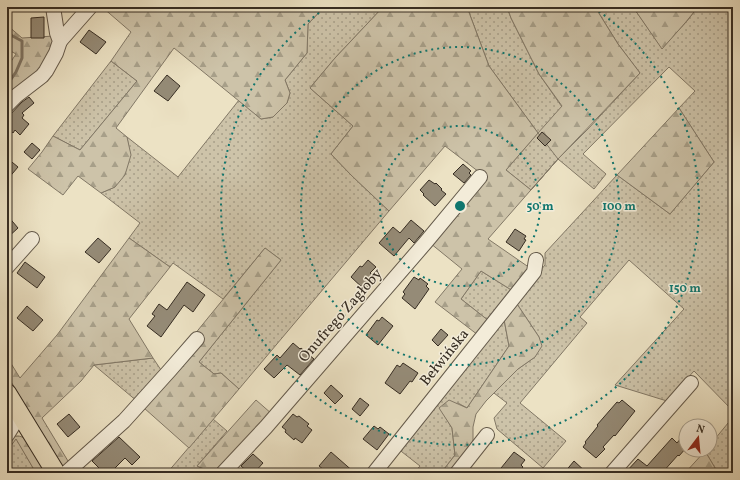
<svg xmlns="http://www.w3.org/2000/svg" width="740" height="480" viewBox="0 0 740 480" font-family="Vollkorn,serif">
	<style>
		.grass { fill: url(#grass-dots); stroke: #827866 }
		.forest { fill: url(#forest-firs); stroke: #827866; fill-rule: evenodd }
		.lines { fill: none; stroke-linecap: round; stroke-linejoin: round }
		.stream { stroke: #7e7463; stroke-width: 3 }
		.building { fill: #958b77; stroke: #362d23 }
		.minor-casing { stroke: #645a4b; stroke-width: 16 }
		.major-casing { stroke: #362d23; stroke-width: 20 }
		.minor { stroke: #f3ecd9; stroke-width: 14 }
		.major { stroke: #ece2c4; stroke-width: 18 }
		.ring { fill: none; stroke: #0f766e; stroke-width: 2; stroke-dasharray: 2 4 }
		.labels { text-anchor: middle; stroke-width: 3; stroke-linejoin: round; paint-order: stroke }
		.street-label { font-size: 15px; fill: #362d23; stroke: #f3ecd9 }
		.centre { fill: #0f766e; stroke: #f3ecd9; stroke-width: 2 }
		.ring-label { font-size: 12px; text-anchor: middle; font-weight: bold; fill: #0f766e; stroke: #f3ecd9; stroke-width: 3; stroke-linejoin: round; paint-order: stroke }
	</style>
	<defs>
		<pattern id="grass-dots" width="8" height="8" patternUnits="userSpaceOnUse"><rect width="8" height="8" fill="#cdc3a9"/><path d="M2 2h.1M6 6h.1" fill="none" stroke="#a79f89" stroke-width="1.8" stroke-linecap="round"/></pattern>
		<pattern id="forest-firs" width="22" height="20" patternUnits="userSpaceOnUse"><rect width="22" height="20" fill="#cdc3a9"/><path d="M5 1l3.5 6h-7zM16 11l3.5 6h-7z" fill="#a79f89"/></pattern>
	</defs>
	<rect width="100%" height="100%" fill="#ece2c4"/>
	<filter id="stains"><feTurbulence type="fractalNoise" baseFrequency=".005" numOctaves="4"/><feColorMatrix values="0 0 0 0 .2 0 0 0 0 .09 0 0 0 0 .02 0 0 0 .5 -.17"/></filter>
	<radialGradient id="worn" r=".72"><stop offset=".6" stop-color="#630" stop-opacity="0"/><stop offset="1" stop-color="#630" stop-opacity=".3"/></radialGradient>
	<g class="grass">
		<path d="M324 7H383L335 58 310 88 353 126 331 154 351 175 389 211 239 389 221 373 214 374 199 362 281 260 265 248 223 299 173 263 170 267 129 238 140 223 101 193 115 187 130 155 127 137 178 177 239 100 261 119 273 117 287 103 290 93 285 80 307 53 308 24Z"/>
		<path d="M467 7H507L511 18 539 74 562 107 558 159 588 129 640 73 618 44 595 7H633L662 48 687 21 698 7H733V411L694 371 667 401 615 385 684 309 629 260 580 317 587 323 520 403 566 441 543 468 497 429 494 418 507 403 494 393 518 369 535 357 539 337 515 301 545 265V253L617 175 670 214 714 162 679 108 695 91 669 67 583 154 606 174 594 189 558 159 531 190 506 170 538 133 489 66Z"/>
		<path d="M111 61 137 81 80 150 53 136Z"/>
		<path d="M481 271 513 291 489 321 461 299Z"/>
		<path d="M503 314 509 346 467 408 458 403 440 408 452 428 455 455 441 473H414L420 466 397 448Z"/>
		<path d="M153 358 163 373 138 402 94 365Z"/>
		<path d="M733 417V473H718L705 451 710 450V445Z"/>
		<path d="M213 419 227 431 197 466 214 473H167Z"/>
		<path d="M16 438 36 473H7V451Z"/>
	</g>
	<g class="forest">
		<path d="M102 7H324L308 24 307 53 285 80 290 93 287 103 273 117 261 119 174 48 116 128 127 137 131 155 125 175 115 187 101 193 78 176 63 195 28 169 42 152 53 136 80 150 137 81 111 61 131 32Z"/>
		<path d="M383 7H467L489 66 538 133 562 106 539 74 511 18 507 7H595L618 44 640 73 558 159 488 239 530 268 513 291 481 271 461 299 489 321 478 335 435 302 462 269 430 243 479 172 445 146 389 211 351 175 331 154 353 126 310 88 335 58ZM538 133 558 159 531 190 506 170Z"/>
		<path d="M633 7H698L685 23 662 49Z"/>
		<path d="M7 25 22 38 54 36 48 62 7 102 8 66 16 54 7 49Z"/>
		<path d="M679 108 714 162 670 214 617 175Z"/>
		<path d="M129 238 170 267 129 319 153 358 94 365 81 381 42 418 71 466 64 469 7 375V357L20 378 57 335Z"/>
		<path d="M265 248 281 260 199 362 214 374 221 373 239 389 189 448 144 408 194 335Z"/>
		<path d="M515 301 539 337 542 346 535 357 518 369 486 401 476 414 473 427V444L449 473H441L455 455 452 428 439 408 449 400 467 408 509 346 503 314Z"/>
		<path d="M256 400 272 414 219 473H214L197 466Z"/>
		<path d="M14 436H19L25 438 48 473H36L16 439 7 451V442Z"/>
		<path d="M705 451 718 473H685Z"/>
	</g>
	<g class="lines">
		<path class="stream" d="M7 33 22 41V58L16 72 7 85"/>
	</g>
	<g class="building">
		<path d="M44 17V38H31V18Z"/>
		<path d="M89 30 106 42 96 54 80 42Z"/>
		<path d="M167 75 180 86 168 101 154 91Z"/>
		<path d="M29 97 34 103 22 113 24 115 22 118 29 124 20 135 15 130 13 133 7 128V118L22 102Z"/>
		<path d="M542 132 551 140 545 146 537 138Z"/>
		<path d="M32 143 40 150 32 159 24 152Z"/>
		<path d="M7 158 18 167 7 180Z"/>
		<path d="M463 164 471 171 469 173 471 175 464 183 453 174Z"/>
		<path d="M429 180 435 184 436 183 442 189 441 190 446 194 435 206 423 195 424 194 420 190Z"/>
		<path d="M7 215 18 228 7 238Z"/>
		<path d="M411 220 424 231 414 243 409 238 394 256 379 243 393 227 400 233Z"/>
		<path d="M515 229 526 236 524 239 526 240 519 251 506 242Z"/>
		<path d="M98 238 111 249 99 263 85 252Z"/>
		<path d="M368 260 376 267 370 273 376 278 365 290 351 277 360 266 362 267Z"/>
		<path d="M25 262 45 277 37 288 17 273Z"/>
		<path d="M414 277 419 280 420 278 428 284 426 286 429 289 415 309 402 298 405 294 403 292Z"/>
		<path d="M187 282 205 295 193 312 184 305 161 337 147 326 155 316 152 314 159 304 167 310Z"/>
		<path d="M27 306 43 320 33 331 17 318Z"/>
		<path d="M382 317 393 326 378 345 366 335 377 320 379 321Z"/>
		<path d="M441 329 448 335 438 346 432 340Z"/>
		<path d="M293 343 300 349 301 348 314 359 300 375 287 365 274 378 264 369 277 355 280 358Z"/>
		<path d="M403 363 418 373 412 382 410 381 400 394 385 383 397 365 400 367Z"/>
		<path d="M331 385 343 396 335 404 324 393Z"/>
		<path d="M360 398 369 405 360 416 352 409Z"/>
		<path d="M622 400 635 411 615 436 614 435 603 447 605 449 596 458 583 447 586 443 585 442 598 426 597 425 617 402 619 403Z"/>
		<path d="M69 414 80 427 68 437 57 424Z"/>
		<path d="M293 414 297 417 299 416 309 424 307 426 312 430 302 443 295 438 294 440 285 432 286 430 282 427Z"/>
		<path d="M374 426 378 429 380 427 389 434 377 450 363 439Z"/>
		<path d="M119 437 140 457 132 465 125 458 110 473H104L92 461Z"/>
		<path d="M672 438 677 443 681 438 686 443V448L679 456 678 455 662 473H625L638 459 647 466Z"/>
		<path d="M331 452 355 473H328L319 466Z"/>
		<path d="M514 452 525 460 521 465 523 467 518 473H497Z"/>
		<path d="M253 454 263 463 254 473H249L241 466Z"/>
		<path d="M574 461 587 473H564Z"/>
	</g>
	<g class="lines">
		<g class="minor-casing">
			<g id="minor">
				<path d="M60 41 90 7"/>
				<path d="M7 105 16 96 42 76 46 71 56 53 60 41 57 33 53 7"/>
				<path d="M7 267 32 239"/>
				<path d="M7 435 14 424 23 419"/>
				<path d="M66 473 124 421 170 370 197 339"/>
				<path d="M223 473 266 427 426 242 480 177"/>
				<path d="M374 473 534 272 536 260"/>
				<path d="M457 473 487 435"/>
				<path d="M612 473 691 383"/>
			</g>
		</g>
		<g class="major-casing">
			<path id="major" d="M7 393 56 473"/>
		</g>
		<use href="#minor" class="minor"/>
		<use href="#major" class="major"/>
	</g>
	<g class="ring">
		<circle cx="460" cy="206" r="80"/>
		<circle cx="460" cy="206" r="159"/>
		<path d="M594 8A239 239 0 1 1 326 8"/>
	</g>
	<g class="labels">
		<g class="street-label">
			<text transform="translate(340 315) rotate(-49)" y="5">Onufrego Zagłoby</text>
			<text transform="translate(444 357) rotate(-51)" y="5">Bełwińska</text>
		</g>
	</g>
	<circle cx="460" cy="206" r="6" class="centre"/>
	<g class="ring-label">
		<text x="540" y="210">50 m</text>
		<text x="619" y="210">100 m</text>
		<text x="685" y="292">150 m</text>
	</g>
	<rect width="740" height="480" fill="none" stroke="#ece2c4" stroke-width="24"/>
	<rect x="8" y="8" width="724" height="464" fill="none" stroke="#362d23" stroke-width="2"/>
	<rect x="12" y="12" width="716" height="456" fill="none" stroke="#362d23"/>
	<g transform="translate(698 438) rotate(16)"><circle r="19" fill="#f3ecd9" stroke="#a7a090"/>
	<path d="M0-3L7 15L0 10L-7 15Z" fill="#8f2418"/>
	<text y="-6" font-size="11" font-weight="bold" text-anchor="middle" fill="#362d23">N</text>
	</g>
	<rect width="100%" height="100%" filter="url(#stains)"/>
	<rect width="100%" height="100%" fill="url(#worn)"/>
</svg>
